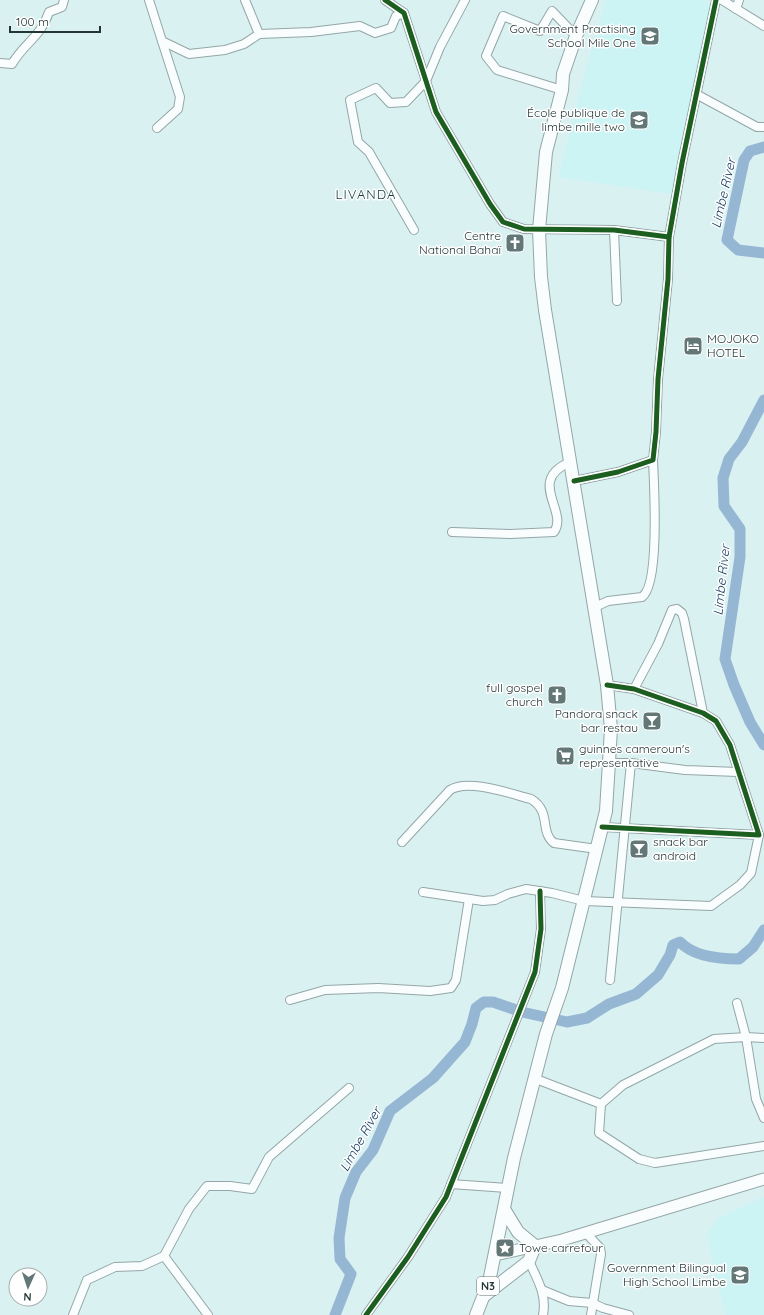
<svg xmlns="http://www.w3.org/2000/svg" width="764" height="1315" viewBox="0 0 764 1315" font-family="Quicksand,sans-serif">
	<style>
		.built { fill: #ccf4f5 }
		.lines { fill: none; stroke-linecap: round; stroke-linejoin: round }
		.river { stroke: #96b7d4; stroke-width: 11 }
		.minor-casing { stroke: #94a6a7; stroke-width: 10 }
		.major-casing { stroke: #94a6a7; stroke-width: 13 }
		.highway-casing { stroke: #94a6a7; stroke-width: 14 }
		.minor { stroke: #f9fdfd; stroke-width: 8 }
		.major { stroke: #f9fdfd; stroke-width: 11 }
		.highway { stroke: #f9fdfd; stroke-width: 12 }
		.cycleway-casing { stroke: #fefefe; stroke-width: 8 }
		.cycleway { stroke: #1b5e20; stroke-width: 5 }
		.labels { text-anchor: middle; stroke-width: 3; stroke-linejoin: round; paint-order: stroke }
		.shield { fill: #fefefe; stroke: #657171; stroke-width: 1 }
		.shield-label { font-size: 11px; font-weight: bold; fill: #243535 }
		.poi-label { font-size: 12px; fill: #243535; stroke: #fefefe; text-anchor: end }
		.water-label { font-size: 13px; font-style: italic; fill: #0e365d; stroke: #fefefe }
		.neighbourhood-label { font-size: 13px; letter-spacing: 1px; fill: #123a3b; stroke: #fefefe }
	</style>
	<rect width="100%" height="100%" fill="#daf1f2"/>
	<g class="built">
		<path d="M606 0H704L710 4 671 194 558 177 586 68Z"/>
		<path d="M764 1197V1315H725L707 1235 718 1218Z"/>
	</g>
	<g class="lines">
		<g class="river">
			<path d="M764 147 750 151 744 160 727 240 738 250 764 253"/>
			<path d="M764 400 742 442 729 459 723 478 724 506 740 529V557L725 659 734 685 750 722 764 745"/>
			<path d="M335 1315 351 1274 340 1259 339 1238 345 1198 356 1172 373 1150 390 1111 433 1078 465 1042 472 1024 476 1008 484 1002H493L522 1012 567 1022 587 1018 609 1004 636 994 658 975 670 955 673 945 680 942C693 956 720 959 739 959L753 947 764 930"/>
		</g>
		<g class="minor-casing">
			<g id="minor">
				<path d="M149 0 162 41 189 54 225 50 244 44 259 34 311 32 360 26 375 33 391 28 396 16 404 13"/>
				<path d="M245 0 259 34"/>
				<path d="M385 0 404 13 436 112 490 204 503 222 524 229 614 230 669 237"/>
				<path d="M722 0 764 26"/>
				<path d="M736 9 739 0"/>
				<path d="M0 63 12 64C24 43 41 37 49 12L62 7 64 0"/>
				<path d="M562 90 497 70 486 56 503 16 540 31 552 11 576 36"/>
				<path d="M696 94 757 127H764"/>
				<path d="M157 128 178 109 180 97 162 41"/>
				<path d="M414 230 369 152 358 142 350 100 376 88 390 103 406 102 426 81 440 47 465 0"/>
				<path d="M614 230 617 301"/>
				<path d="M574 481 618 472 653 460 656 432 658 379 668 279 669 237 682 163 716 0"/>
				<path d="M452 532 510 534 554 532C569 511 526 481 570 462"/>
				<path d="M595 607 608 601 642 597C660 585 654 484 653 460"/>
				<path d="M634 689 658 644 672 610 677 609 682 613 684 619 703 713"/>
				<path d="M631 763 685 770 738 772"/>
				<path d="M602 827 759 835 730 745 716 721 703 713 634 689 607 685"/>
				<path d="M402 842 450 790C468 778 511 794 531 799 552 812 539 831 554 843L597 849"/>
				<path d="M423 892 483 901 495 900 508 894 526 889 552 893 584 901 711 906 740 885 751 873 759 835"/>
				<path d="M610 980 631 763H610"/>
				<path d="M290 1000 325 990 378 988 430 991 451 988 456 980 469 899"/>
				<path d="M737 1003 746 1037 764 1038"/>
				<path d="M536 1079 601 1104 599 1133 639 1159 655 1163 764 1146"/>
				<path d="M601 1104 623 1085 714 1039 746 1037 756 1099 764 1118"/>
				<path d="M451 1184 507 1188"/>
				<path d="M586 1233 600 1248 601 1254 591 1315"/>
				<path d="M164 1256 189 1209 207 1186H230L252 1189 269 1157 349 1088"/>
				<path d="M529 1261C537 1279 547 1294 543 1315"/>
				<path d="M542 1290 569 1301 592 1303 603 1308 629 1315"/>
				<path d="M73 1315 87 1280 115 1267 142 1266 164 1256 208 1315"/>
				<path d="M366 1315 408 1257 446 1197 535 972 541 929 540 891"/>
			</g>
		</g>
		<g class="major-casing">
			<path id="major" d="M495 1255 562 1240 764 1179"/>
		</g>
		<g class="highway-casing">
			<g id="highway">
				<path d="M485 1295 529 1261 535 1246 518 1232 504 1209"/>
				<path d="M476 1315 489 1282 514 1158 546 1034 562 988 606 811 611 729 607 685 545 310 541 277 539 230 546 152 562 90 563 74 576 36 592 0"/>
			</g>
		</g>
		<use href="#minor" class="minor"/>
		<use href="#major" class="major"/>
		<use href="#highway" class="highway"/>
		<g class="cycleway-casing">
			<g id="cycleway">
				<path d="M385 0 404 13 436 112 490 204 503 222 524 229 614 230 669 237"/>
				<path d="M574 481 618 472 653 460 656 432 658 379 668 279 669 237 682 163 716 0"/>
				<path d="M602 827 759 835 730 745 716 721 703 713 634 689 607 685"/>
				<path d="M366 1315 408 1257 446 1197 535 972 541 929 540 891"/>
			</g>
		</g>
		<use href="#cycleway" class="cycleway"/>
	</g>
	<defs>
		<g id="school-square" transform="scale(1)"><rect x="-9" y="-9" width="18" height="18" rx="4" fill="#647777" stroke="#fefefe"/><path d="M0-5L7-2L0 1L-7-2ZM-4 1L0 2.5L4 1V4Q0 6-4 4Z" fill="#fff"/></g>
		<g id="church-square" transform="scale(1)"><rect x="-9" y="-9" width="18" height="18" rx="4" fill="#647777" stroke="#fefefe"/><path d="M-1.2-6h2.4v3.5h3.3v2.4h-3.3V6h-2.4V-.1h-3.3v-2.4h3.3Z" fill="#fff"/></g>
		<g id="hotel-square" transform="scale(1)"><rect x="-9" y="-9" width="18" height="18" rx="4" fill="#647777" stroke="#fefefe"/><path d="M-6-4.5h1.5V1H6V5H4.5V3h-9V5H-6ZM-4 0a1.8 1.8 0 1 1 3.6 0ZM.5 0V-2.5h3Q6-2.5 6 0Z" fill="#fff"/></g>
		<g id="bar-square" transform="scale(1)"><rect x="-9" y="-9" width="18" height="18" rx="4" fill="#647777" stroke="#fefefe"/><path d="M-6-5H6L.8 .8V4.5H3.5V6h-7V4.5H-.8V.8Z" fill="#fff"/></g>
		<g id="supermarket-square" transform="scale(1)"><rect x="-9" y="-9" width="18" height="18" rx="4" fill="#647777" stroke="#fefefe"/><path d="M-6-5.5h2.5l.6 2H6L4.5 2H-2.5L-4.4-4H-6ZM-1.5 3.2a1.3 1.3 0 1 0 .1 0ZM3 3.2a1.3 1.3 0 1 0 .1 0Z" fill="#fff"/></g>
		<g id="sight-square" transform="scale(1)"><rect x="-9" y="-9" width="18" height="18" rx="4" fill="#647777" stroke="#fefefe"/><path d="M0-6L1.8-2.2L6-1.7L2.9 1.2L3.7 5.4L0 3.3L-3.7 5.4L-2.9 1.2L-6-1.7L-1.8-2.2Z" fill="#fff"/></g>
	</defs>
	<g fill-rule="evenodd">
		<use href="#school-square" x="650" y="36"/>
		<use href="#school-square" x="639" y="120"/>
		<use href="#church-square" x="515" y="243"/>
		<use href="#hotel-square" x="693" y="346"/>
		<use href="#church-square" x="557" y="695"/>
		<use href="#bar-square" x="652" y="721"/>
		<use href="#supermarket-square" x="565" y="756"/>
		<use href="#bar-square" x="639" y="849"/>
		<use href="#sight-square" x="505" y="1248"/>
		<use href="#school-square" x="740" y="1275"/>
	</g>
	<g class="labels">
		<rect class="shield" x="477" y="1277" width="22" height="18" rx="3"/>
		<g class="shield-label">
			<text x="488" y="1290">N3</text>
		</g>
		<g class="poi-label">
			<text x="636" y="33">Government Practising<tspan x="636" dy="14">School Mile One</tspan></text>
			<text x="625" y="117">École publique de<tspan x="625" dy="14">limbe mille two</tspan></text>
			<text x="501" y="240">Centre<tspan x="501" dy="14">National Bahaï</tspan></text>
			<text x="707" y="343" text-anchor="start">MOJOKO<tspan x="707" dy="14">HOTEL</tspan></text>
			<text x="543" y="692">full gospel<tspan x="543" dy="14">church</tspan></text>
			<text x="638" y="718">Pandora snack<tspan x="638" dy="14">bar restau</tspan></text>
			<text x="579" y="753" text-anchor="start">guinnes cameroun's<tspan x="579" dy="14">representative</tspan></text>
			<text x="653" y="846" text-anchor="start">snack bar<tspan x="653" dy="14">android</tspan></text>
			<text x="519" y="1252" text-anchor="start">Towe carrefour</text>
			<text x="726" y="1272">Government Bilingual<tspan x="726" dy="14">High School Limbe</tspan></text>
		</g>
		<g class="water-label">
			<text transform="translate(723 193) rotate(-77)" y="5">Limbe River</text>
			<text transform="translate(721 580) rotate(-84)" y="5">Limbe River</text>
			<text transform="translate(360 1139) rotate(-61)" y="5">Limbe River</text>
		</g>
		<g class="neighbourhood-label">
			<text x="366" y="199">LIVANDA</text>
		</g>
	</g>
	<g transform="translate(28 1287) rotate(183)"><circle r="19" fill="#fefefe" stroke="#a7aeae"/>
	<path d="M0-3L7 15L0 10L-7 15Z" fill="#647777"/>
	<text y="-6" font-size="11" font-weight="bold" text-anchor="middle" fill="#243535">N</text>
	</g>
	<path d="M10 26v6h90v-6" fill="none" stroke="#243535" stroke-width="2"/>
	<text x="16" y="26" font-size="12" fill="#243535" stroke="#fefefe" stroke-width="3" paint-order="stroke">100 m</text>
</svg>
